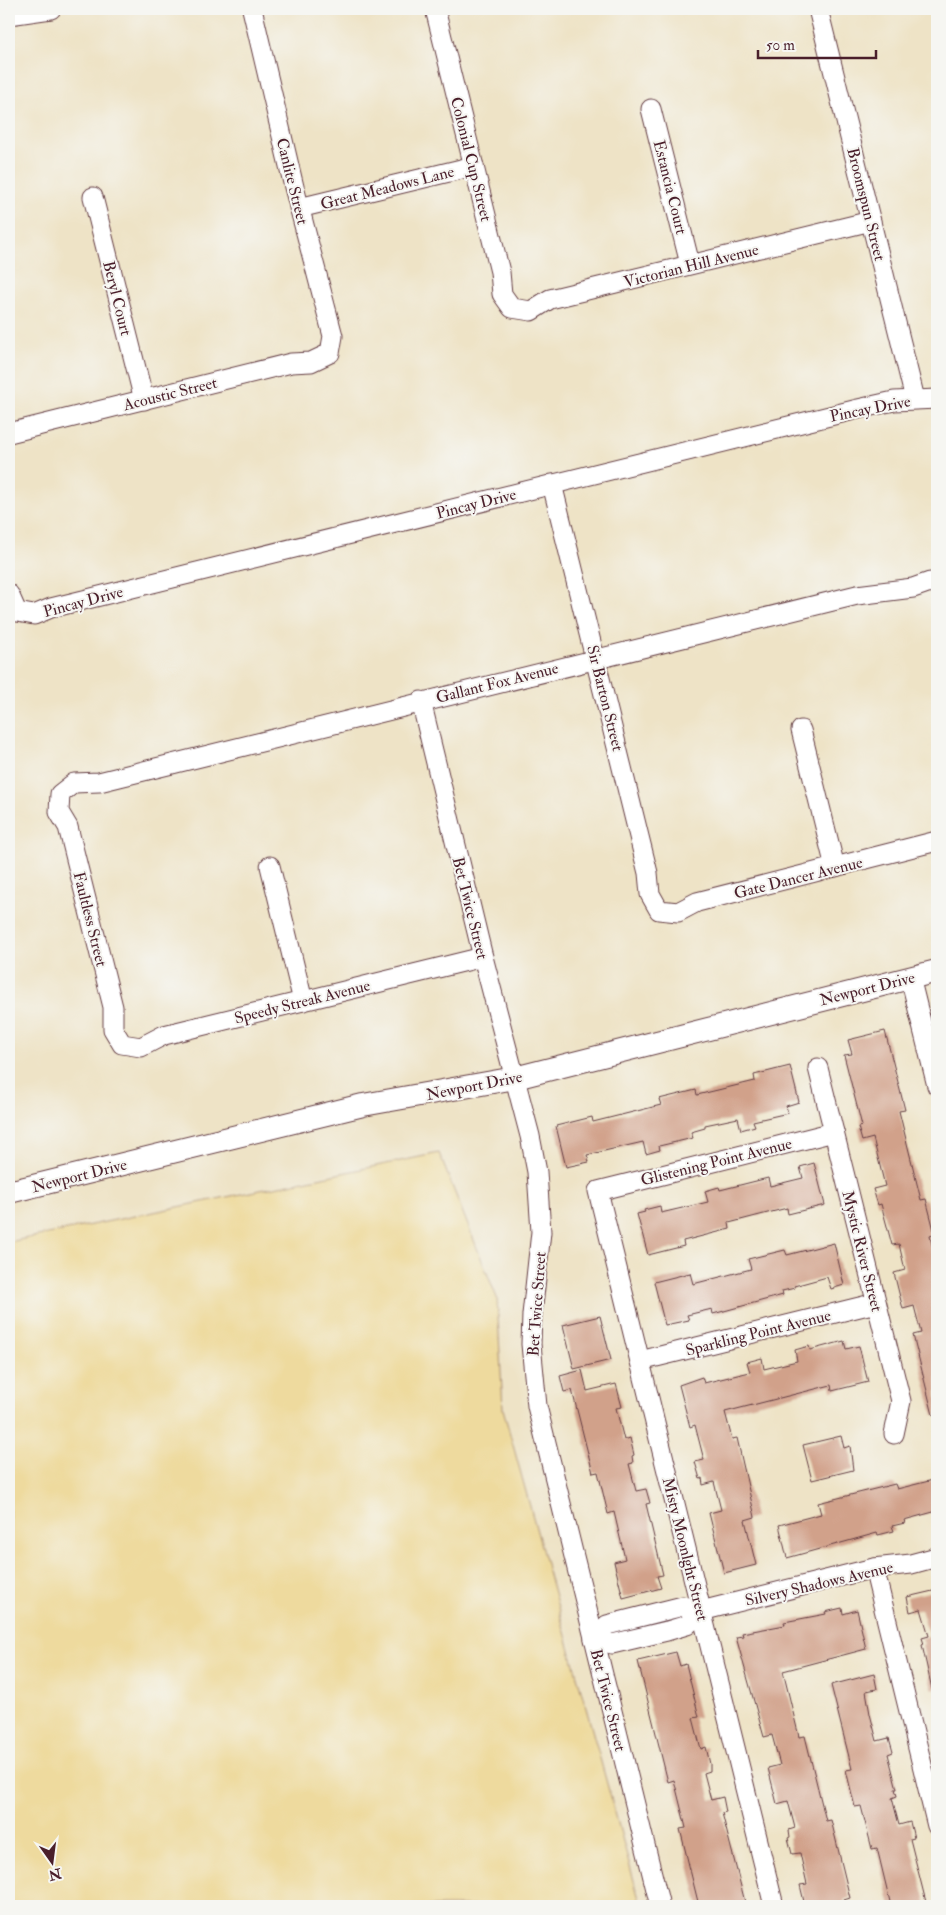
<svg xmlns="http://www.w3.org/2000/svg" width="946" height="1915" viewBox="0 0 946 1915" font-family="'IM FELL Double Pica',serif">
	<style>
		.sand { fill: #eeda9e; stroke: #9c7c64 }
		.building { fill: #d1a18a }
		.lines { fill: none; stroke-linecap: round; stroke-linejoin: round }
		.minor-casing { stroke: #633c42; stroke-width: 21 }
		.tertiary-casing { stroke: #633c42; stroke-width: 24 }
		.minor { stroke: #fff; stroke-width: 19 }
		.tertiary { stroke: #fff; stroke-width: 22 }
		.labels { text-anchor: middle; stroke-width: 4; stroke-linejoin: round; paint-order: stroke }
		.street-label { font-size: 16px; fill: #4a1f2b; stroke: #f6f6f2 }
	</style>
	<rect width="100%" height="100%" fill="#f6f6f2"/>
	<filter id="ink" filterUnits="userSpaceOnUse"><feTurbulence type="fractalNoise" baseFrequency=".02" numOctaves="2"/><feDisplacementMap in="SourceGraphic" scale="10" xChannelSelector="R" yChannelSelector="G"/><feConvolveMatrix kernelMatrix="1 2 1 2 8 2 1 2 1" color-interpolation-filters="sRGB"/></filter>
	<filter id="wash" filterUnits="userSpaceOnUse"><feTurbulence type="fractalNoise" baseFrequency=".0096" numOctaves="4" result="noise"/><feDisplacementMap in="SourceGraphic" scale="20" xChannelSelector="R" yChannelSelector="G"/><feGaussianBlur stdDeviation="1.12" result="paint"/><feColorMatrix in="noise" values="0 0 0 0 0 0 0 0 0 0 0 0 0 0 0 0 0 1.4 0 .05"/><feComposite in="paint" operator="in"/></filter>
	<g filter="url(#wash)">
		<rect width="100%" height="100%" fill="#eee3c6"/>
		<path class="sand" d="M439 1153 497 1298 503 1409 641 1906H9V1242Z"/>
		<g id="blocks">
			<g class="building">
				<path d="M885 1031 905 1110 899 1111 921 1200 926 1199 935 1234 930 1236 937 1265V1414L933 1415 913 1335 921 1333 914 1306 903 1309 894 1273 905 1270 899 1244 892 1245 881 1204 878 1205 873 1189 885 1186 873 1138 862 1141 858 1127 862 1126 844 1055 852 1054 848 1040Z"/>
				<path d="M790 1066 799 1102 786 1106 788 1113 753 1121 755 1126 741 1130 738 1118 705 1125V1128L691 1132 693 1138 659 1146 660 1150 646 1154 643 1142 587 1155 589 1162 566 1167 556 1126 592 1117 593 1122 661 1105 659 1099 696 1090 697 1095 755 1081 754 1075Z"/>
				<path d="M814 1163 825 1205 788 1214 787 1208 729 1223 730 1229 683 1241 684 1246 648 1255 637 1214 645 1212 644 1210 660 1206 661 1213 708 1202 705 1191 719 1187 720 1190 768 1178 770 1186 803 1178 800 1167Z"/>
				<path d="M834 1243 844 1285 831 1289 827 1277 794 1286 795 1288 782 1291 783 1295 713 1314 712 1309 687 1315 689 1320 665 1325 654 1282 690 1273 693 1284 751 1269 748 1259 785 1250 787 1255Z"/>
				<path d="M600 1316 611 1360 574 1369 563 1325Z"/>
				<path d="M844 1341 846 1349 859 1346 868 1382 832 1391 831 1385 725 1412 732 1439 737 1438 755 1517 745 1520 756 1565 724 1573 709 1513 721 1510 714 1482 703 1485 702 1478 700 1479 695 1462 704 1460 695 1425 690 1427 679 1385 702 1377 704 1383 750 1372 747 1362 762 1358 764 1369 797 1361 795 1350 809 1346 810 1350Z"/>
				<path d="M582 1370 587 1391 616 1384 622 1407 616 1408 624 1440 630 1438 634 1455 632 1456 633 1463 629 1464 636 1491 646 1489 650 1503 646 1504 663 1575 657 1576 661 1588 623 1598 614 1562 625 1559 614 1512 608 1514 598 1472 593 1473 572 1390 564 1392 560 1376Z"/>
				<path d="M841 1436 844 1448 850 1446 853 1470 812 1480 803 1445Z"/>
				<path d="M937 1479V1511L904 1520 905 1523 892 1526 894 1531 878 1535 877 1533 787 1558 779 1525 821 1514 818 1503 895 1484 897 1489Z"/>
				<path d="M937 1590V1688L932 1689 922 1645 924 1644 922 1638 929 1636 921 1609 910 1612 907 1597Z"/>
				<path d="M842 1608 843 1614 857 1610 866 1649 783 1671 799 1737 805 1736 826 1821 831 1820 850 1898 844 1900 846 1906H805L800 1885 807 1884 800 1853 792 1854 788 1838 790 1837 789 1830 795 1828 788 1801 777 1804 768 1768 780 1765 772 1735 764 1737 736 1637 743 1636 742 1633 785 1625 784 1622 826 1614 825 1612Z"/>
				<path d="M676 1652 680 1666 686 1664 699 1717 693 1718 701 1749 706 1747 710 1764V1771L704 1773 711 1800 723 1797 726 1812 722 1813 746 1906H699L680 1829 686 1828 674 1780 668 1782 638 1661Z"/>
				<path d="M874 1674 877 1689 866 1691 870 1714 877 1741 889 1738 893 1752 888 1754 897 1789H895L897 1796 892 1798 899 1825 910 1822 914 1838 910 1839 927 1906H891L877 1848 872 1849 861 1806 855 1807 846 1770 852 1769 831 1685Z"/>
			</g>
		</g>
	</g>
	<g filter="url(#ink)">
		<use href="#blocks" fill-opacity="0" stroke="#633c42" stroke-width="1"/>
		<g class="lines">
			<g class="minor-casing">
				<g id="minor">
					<path d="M435 9 500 272 502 294 512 308 531 311 550 299 871 221"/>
					<path d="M818 9 915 399"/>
					<path d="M9 15 51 9"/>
					<path d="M651 109 690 264"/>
					<path d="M93 197 144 400"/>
					<path d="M299 208 474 166"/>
					<path d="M9 433 291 363 311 362 330 353 333 336 294 187 252 9"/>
					<path d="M552 484 648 873 650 894 659 910 678 912 697 902 937 841"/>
					<path d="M9 594 17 612 34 615 51 608 858 409 894 401 937 399"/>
					<path d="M421 701 483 957 530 1136 537 1172 541 1232 532 1315 531 1344 537 1406 660 1906"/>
					<path d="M801 730 835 867"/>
					<path d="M270 866 303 1001"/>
					<path d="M483 957 164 1035 141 1047 122 1044 113 1029V1007L68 827 59 812 60 794 74 783 99 782 857 595 913 588 930 582 937 584"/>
					<path d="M910 977 937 1086"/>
					<path d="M818 1068 901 1401 894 1434"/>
					<path d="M640 1361 876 1303"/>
					<path d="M874 1568 937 1826"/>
					<path d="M701 1611 687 1625 667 1631 612 1644 594 1639 607 1625 683 1606 701 1611 874 1568 911 1564 937 1557"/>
					<path d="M774 1906 598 1191 834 1132"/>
				</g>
			</g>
			<g class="tertiary-casing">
				<path id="tertiary" d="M9 1189V1192L363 1105 515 1078 937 971"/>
			</g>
			<use href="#minor" class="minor"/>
			<use href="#tertiary" class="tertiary"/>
		</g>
	</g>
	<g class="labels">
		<g class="street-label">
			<text transform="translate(472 159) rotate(76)" y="6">Colonial Cup Street</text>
			<text transform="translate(293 181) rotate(76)" y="6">Canlite Street</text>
			<text transform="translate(387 187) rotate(-14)" y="6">Great Meadows Lane</text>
			<text transform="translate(671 187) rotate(76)" y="6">Estancia Court</text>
			<text transform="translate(867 204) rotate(76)" y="6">Broomspun Street</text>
			<text transform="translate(691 265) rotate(-14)" y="6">Victorian Hill Avenue</text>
			<text transform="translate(118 298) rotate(76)" y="6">Beryl Court</text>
			<text transform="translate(170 393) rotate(-14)" y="6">Acoustic Street</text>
			<text transform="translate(870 408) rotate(-11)" y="6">Pincay Drive</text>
			<text transform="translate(476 503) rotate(-14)" y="6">Pincay Drive</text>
			<text transform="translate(83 601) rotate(-15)" y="6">Pincay Drive</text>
			<text transform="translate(497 682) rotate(-14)" y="6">Gallant Fox Avenue</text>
			<text transform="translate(606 698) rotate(76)" y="6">Sir Barton Street</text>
			<text transform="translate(798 877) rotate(-14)" y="6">Gate Dancer Avenue</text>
			<text transform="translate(471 908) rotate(76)" y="6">Bet Twice Street</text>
			<text transform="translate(91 919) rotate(76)" y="6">Faultless Street</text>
			<text transform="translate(867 988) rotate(-14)" y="6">Newport Drive</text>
			<text transform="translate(302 1001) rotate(-14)" y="6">Speedy Streak Avenue</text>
			<text transform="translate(474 1085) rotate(-11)" y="6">Newport Drive</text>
			<text transform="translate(716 1161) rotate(-14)" y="6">Glistening Point Avenue</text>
			<text transform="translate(79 1175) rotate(-14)" y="6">Newport Drive</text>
			<text transform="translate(863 1251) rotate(76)" y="6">Mystic River Street</text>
			<text transform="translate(536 1304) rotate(-86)" y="6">Bet Twice Street</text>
			<text transform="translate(758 1332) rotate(-14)" y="6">Sparkling Point Avenue</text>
			<text transform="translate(686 1549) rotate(76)" y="6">Misty Moonlght Street</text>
			<text transform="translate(819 1583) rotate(-13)" y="6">Silvery Shadows Avenue</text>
			<text transform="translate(609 1700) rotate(76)" y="6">Bet Twice Street</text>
		</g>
	</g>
	<rect width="946" height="1915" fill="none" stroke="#f6f6f2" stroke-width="30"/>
	<g transform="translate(52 1862) rotate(166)" stroke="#f6f6f2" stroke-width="4" paint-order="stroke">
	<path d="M0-4L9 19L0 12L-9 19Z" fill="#4a1f2b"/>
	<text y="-8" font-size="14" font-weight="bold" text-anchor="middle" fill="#4a1f2b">N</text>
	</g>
	<path d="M758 50v8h118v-8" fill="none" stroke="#4a1f2b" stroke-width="2.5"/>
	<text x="766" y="50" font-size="15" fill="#4a1f2b" stroke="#f6f6f2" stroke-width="4" paint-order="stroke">50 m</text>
</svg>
